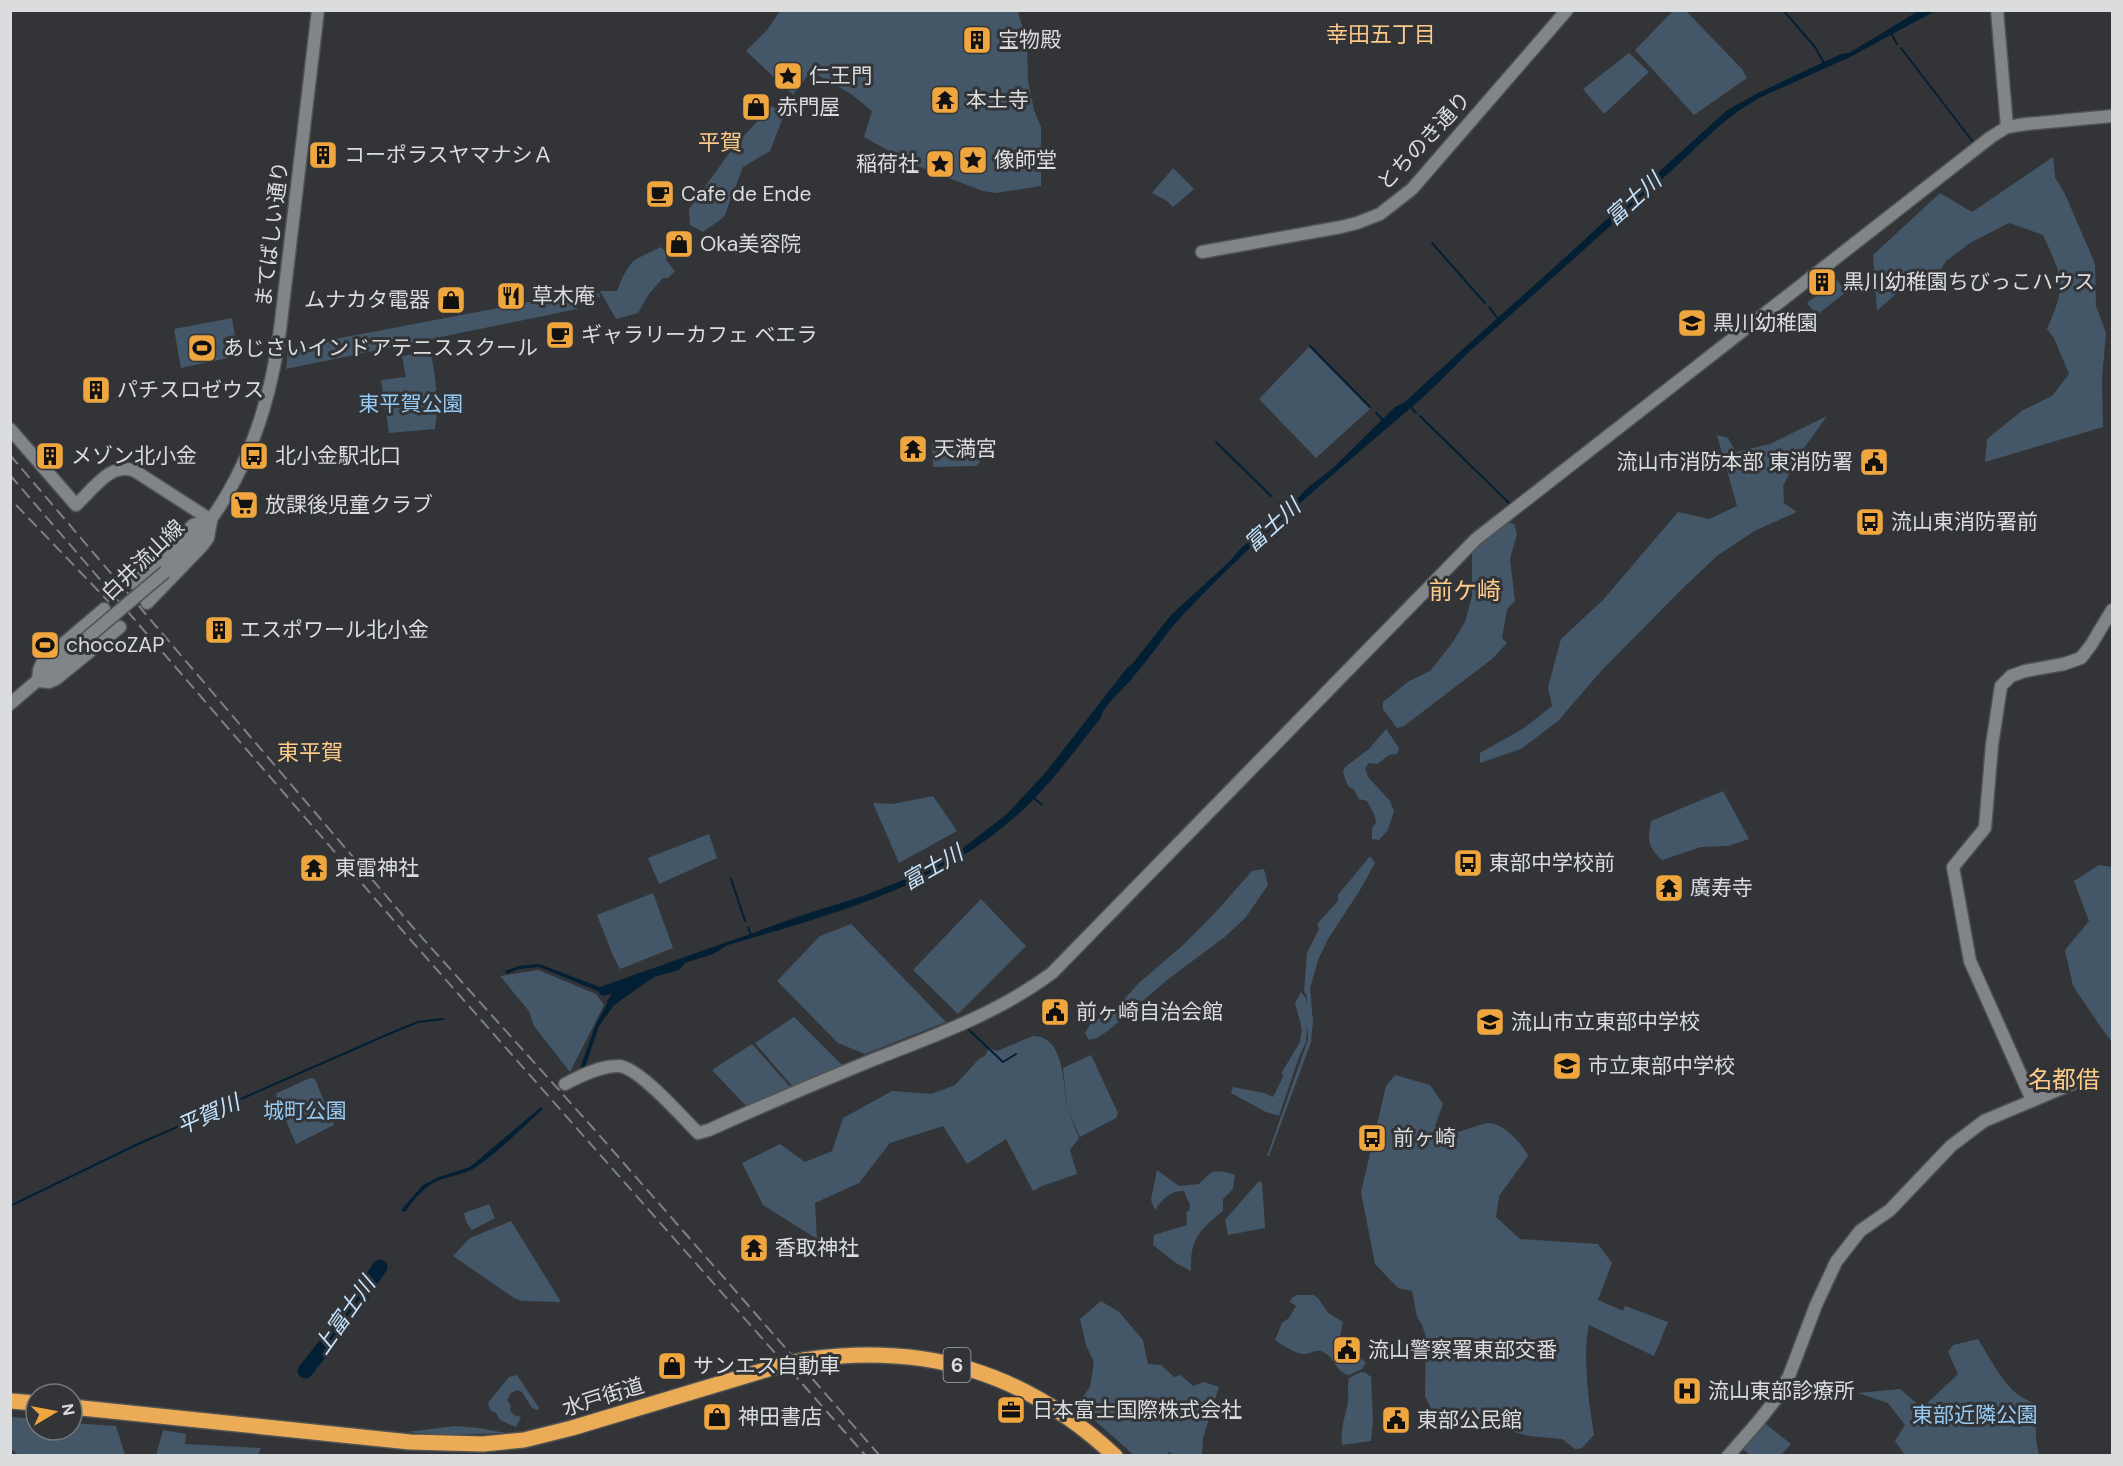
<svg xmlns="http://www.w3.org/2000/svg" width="2123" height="1466" viewBox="0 0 2123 1466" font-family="'DM Sans','Noto Sans JP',sans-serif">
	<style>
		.green { fill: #445768 }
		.water { fill: #031f34 }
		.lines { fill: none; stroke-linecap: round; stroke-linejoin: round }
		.stream { stroke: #031f34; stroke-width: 2 }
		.river { stroke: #031f34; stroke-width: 15 }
		.secondary-casing { stroke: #505253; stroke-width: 15 }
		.highway-casing { stroke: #505253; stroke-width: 18 }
		.secondary { stroke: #828588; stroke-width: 12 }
		.highway { stroke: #ecac57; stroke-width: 15 }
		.rail { stroke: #7e8082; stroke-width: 2; stroke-dasharray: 12 6; stroke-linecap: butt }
		.secondary-bridge-casing { stroke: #505253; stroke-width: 15; stroke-linecap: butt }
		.highway-bridge-casing { stroke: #505253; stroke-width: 18; stroke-linecap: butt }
		.secondary-bridge { stroke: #828588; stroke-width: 12 }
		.highway-bridge { stroke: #ecac57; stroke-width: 15 }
		.labels { text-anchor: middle; stroke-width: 6; stroke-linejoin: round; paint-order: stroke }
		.shield { fill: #323437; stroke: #a8aaab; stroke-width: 1.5 }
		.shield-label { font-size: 20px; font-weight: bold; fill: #dadcdd }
		.poi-label { font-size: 21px; fill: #dadcdd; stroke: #323437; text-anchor: start }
		.street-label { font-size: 21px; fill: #dadcdd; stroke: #323437 }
		.park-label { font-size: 21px; fill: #95caf5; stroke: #323437 }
		.neighbourhood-label { font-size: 22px; fill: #feca8a; stroke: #323437 }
		.water-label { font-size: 22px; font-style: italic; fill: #c5e4ff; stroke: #323437 }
		.quarter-label { font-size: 24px; fill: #feca8a; stroke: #323437 }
	</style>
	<rect width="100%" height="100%" fill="#323437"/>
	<g class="green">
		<path d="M1674 10 1686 11 1742 69 1747 78 1694 115 1635 50Z"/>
		<path d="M780 11H1018L1027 44 1028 81 1034 110 1041 127V186L996 193 983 191 912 164 864 137 872 111 851 94 811 71 793 95 746 51 767 30Z"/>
		<path d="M1629 53 1649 72 1604 114 1583 89Z"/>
		<path d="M772 106 784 115 770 151 743 167 724 217 703 232 690 225 689 209 735 145Z"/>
		<path d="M2053 157 2055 177 2065 194 2095 264 2096 306 2106 333 2102 379 2103 427 1985 462 1987 439 2023 410 2052 396 2069 374 2054 338 2047 329C2067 283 2063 279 2043 235L2009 223 1970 243 1946 261 1933 282 1897 293 1877 311 1873 255 1940 193 1972 212Z"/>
		<path d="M1173 168 1194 189 1173 207 1167 201 1152 193Z"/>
		<path d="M661 247 667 254 666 260 675 271 668 278H663L649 294 638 313 616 319 600 291H617C621 280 628 263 638 258 646 254 653 251 661 247Z"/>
		<path d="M1837 280 1846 292 1817 315 1807 303Z"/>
		<path d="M599 293 600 297 578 300 577 309 286 369 288 348 545 299H564Z"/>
		<path d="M232 318 235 336 225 337 228 358 181 368 174 329Z"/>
		<path d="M1309 347 1370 409 1316 458 1259 399Z"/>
		<path d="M430 351C436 375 439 404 435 429L389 433 381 380 406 377 402 356Z"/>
		<path d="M1827 416 1799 455 1783 486 1784 503 1797 512 1756 530 1718 555 1683 588 1602 670 1558 721 1521 749 1480 763V753L1524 728 1552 706 1548 687 1561 639 1603 600 1678 512 1709 519 1737 506 1717 435 1728 438 1736 452 1770 444Z"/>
		<path d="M932 441 988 446 983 459 976 466 933 467Z"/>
		<path d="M1509 523 1514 524 1517 534 1510 559 1515 601 1507 609 1502 638 1507 643 1492 659 1404 726 1397 728 1383 709V702L1409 681 1430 671 1453 642 1465 622 1472 596V550L1486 537Z"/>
		<path d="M1386 729 1399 748 1397 754 1389 755 1377 764 1369 763 1365 768 1368 777 1390 801 1394 811 1388 830 1379 840 1372 839V829L1376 822 1374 814 1367 801 1359 799 1354 790 1348 786 1343 773 1345 767 1369 749Z"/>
		<path d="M1723 791 1749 839 1728 846 1701 847 1662 860C1647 846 1648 840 1651 821Z"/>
		<path d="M933 796 957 831 899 863 873 803 892 804Z"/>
		<path d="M709 834 717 858 659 884 648 858Z"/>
		<path d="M1370 856 1375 863 1360 890 1328 939 1318 960 1310 988 1313 1022 1311 1042 1269 1156H1267L1308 1040 1307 1025 1306 1042 1299 1057 1279 1116 1266 1112 1231 1093 1233 1087 1264 1093 1273 1097 1283 1077 1282 1072 1300 1042 1302 1029 1295 1003 1301 992 1306 998 1307 1007V996L1304 992 1307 953 1319 929 1317 924 1338 901V895Z"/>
		<path d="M2099 865 2112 867V1042L2102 1029 2073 986 2065 950 2089 921 2074 881Z"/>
		<path d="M1264 869 1268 885 1246 917 1226 936 1167 980 1109 1030 1097 1038 1089 1040 1085 1033 1091 1023 1115 1009 1140 982 1182 946 1214 914 1252 871Z"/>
		<path d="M653 893 673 948 620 969 613 956 597 915Z"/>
		<path d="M981 899 1026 946 958 1014 913 970Z"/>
		<path d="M851 924 946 1022 865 1054 838 1043 777 981 820 936Z"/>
		<path d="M538 970 596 994 604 1005 570 1072 534 1026 529 1011 500 976Z"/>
		<path d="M794 1017 843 1066 793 1087 755 1043Z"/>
		<path d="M1033 1036C1065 1036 1063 1084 1067 1108L1063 1068 1091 1055 1118 1113 1116 1118 1080 1137 1068 1110 1079 1138 1070 1150 1077 1174 1042 1186 1033 1191 1006 1139 967 1164 943 1126 890 1143 859 1183 815 1203 817 1239 763 1205 742 1163 780 1144 805 1162 832 1151 843 1118 892 1091 931 1094 955 1085 979 1059 985 1056 989 1048 997 1051Z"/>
		<path d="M752 1044 792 1089 747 1107 712 1070Z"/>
		<path d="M1395 1075 1430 1085 1443 1104 1435 1126 1443 1137C1452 1135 1482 1123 1489 1123 1503 1123 1523 1144 1528 1156L1499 1196 1496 1217 1520 1239 1598 1244 1612 1263 1598 1300 1623 1311 1625 1306 1668 1322 1654 1356 1589 1325C1582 1356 1589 1404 1594 1435L1582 1448 1575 1449 1562 1439 1529 1436 1488 1425 1436 1418 1425 1396 1426 1337 1422 1325 1417 1317 1412 1291 1398 1288 1375 1264 1361 1192 1386 1086Z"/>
		<path d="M310 1078 315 1079 334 1125 296 1144 276 1097 277 1093Z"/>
		<path d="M1157 1170 1179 1186 1199 1184C1213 1169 1215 1169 1235 1175L1233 1189 1223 1199V1211C1199 1230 1190 1239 1191 1271L1176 1263 1153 1245 1154 1235 1187 1225 1186 1212 1189 1211 1190 1205 1184 1191C1169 1191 1163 1199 1155 1210L1151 1200Z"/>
		<path d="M1259 1181 1262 1183 1265 1228 1228 1235 1225 1220Z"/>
		<path d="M489 1204 495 1218 472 1230 466 1222 464 1213Z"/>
		<path d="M511 1221 561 1302 522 1301 514 1298 453 1256 470 1238Z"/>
		<path d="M1297 1295H1313L1318 1298 1328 1313 1343 1322 1340 1337 1366 1363 1362 1369 1349 1375C1336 1372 1335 1359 1325 1353 1317 1348 1313 1353 1306 1354 1296 1355 1283 1345 1275 1340L1282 1323 1289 1318 1296 1306 1290 1302 1292 1298Z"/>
		<path d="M1101 1301 1119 1312 1143 1340 1148 1364 1161 1365 1174 1377 1181 1375 1193 1386 1204 1382 1219 1387 1203 1438 1202 1455H1174L1169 1452 1166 1455H1134L1077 1405 1090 1387 1094 1362 1086 1345 1080 1319Z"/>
		<path d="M1978 1339C1993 1362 2007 1396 2035 1403L2036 1440 2039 1455H1905L1895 1441 1905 1425 1888 1403 1858 1393 1900 1389 1922 1408 1958 1374 1948 1352 1953 1345Z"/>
		<path d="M1361 1372 1366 1373 1371 1377 1373 1421 1371 1441 1342 1445C1340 1430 1345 1417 1348 1402 1349 1394 1347 1387 1349 1378Z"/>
		<path d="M517 1375 539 1408 538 1410 532 1408 522 1392 517 1390 510 1394 507 1400 511 1406 510 1410 514 1415 521 1417 516 1427 500 1420 496 1413 490 1410 488 1403 509 1377Z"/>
		<path d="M11 1417 36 1419V1430H72V1423L116 1426 125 1455H19L11 1449Z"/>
		<path d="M1763 1422 1791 1444 1781 1455H1750L1742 1448Z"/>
		<path d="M455 1426 479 1428 505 1433 442 1435 407 1432Z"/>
		<path d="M163 1430 186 1434 185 1444 261 1448 258 1455H156Z"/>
	</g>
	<g class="water">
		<path d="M1920 10 1935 11 1850 57 1759 98 1738 111 1719 126C1638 203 1553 277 1470 351 1453 367 1438 384 1421 399 1339 470 1253 539 1179 619 1163 637 1150 658 1134 676 1126 687 1102 706 1101 718 1078 746 1056 777 1031 802 948 885 837 913 728 945L713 954 685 963 679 970 654 977 614 1005 599 1026 585 1067 580 1068 596 1024 607 1004V1001L612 994 602 996 598 991 539 967 519 969 507 974 505 971 519 966 539 964 600 987 806 914 863 896 921 873 958 852 1007 814 1046 772 1127 668 1133 663 1171 615 1229 562 1241 548 1291 506 1306 489 1332 469 1395 407 1405 402C1468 343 1533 288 1596 229 1613 213 1635 198 1650 180L1726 111 1758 93 1841 54 1849 53Z"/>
		<path d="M541 1107 543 1109C523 1127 495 1155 473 1169 464 1174 452 1176 442 1179 425 1185 414 1199 405 1212L401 1210 423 1185 439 1177 470 1167Z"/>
		<path d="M336 1326 341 1330 309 1371 303 1366Z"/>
	</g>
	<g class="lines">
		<g class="stream">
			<path d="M1783 10 1815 47 1825 65"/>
			<path d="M1891 33 1897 44"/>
			<path d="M1901 48 1973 142"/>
			<path d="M1432 243 1485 303"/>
			<path d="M1489 307 1498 319"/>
			<path d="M1310 346 1370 407"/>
			<path d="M1410 406 1416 413"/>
			<path d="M1376 413 1385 422"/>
			<path d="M1420 416 1511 505"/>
			<path d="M1216 442 1271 496"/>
			<path d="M1278 503 1287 511"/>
			<path d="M1033 797 1042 805"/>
			<path d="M731 879 745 921"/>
			<path d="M748 927 751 935"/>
			<path d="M968 1029 1003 1062 1016 1054"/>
			<path d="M10 1206 136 1145 391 1033 418 1022 443 1019"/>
		</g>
		<path class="river" d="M305 1371 333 1336 380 1267"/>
		<g class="secondary-casing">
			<g id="secondary">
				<path d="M1997 10 2007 127"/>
				<path d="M1202 252 1341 227 1357 223 1380 214 1412 189 1567 10"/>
				<path d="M10 429 76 505C92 491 110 461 135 471L211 520"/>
				<path d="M165 572C234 508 268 422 280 330L318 10"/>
				<path d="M133 583 169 553 193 525 210 520"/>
				<path d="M147 603 202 546 208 538 211 521"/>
				<path d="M104 609 43 661 39 670 38 681 49 682 56 679 120 627"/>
				<path d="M10 704 81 643"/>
				<path d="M565 1084C580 1076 600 1066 618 1066 638 1066 682 1117 698 1133L709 1130C764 1105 819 1082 875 1059 937 1035 998 1013 1052 973L1476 539 1991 137 2007 127 2026 124 2112 116"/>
				<path d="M2032 1100 1970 961 1953 867 1985 828 1992 745 2001 686 2011 676 2025 671 2064 664 2081 658 2091 645 2112 610"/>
				<path d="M1728 1456 1757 1423 1776 1399 1789 1376 1816 1305 1836 1262 1860 1231 1890 1210 1951 1146 1984 1121 2086 1078"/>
			</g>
		</g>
		<g class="highway-casing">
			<g id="highway">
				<path d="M804 1360C926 1342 1025 1372 1115 1456"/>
				<path d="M10 1401 36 1403"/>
				<path d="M72 1407 410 1442 483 1444 524 1440 572 1428 775 1367"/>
			</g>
		</g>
		<use href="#secondary" class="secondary"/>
		<use href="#highway" class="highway"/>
		<g class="rail">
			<path d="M10 455 417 932 593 1128 880 1456"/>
			<path d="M10 475 408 937 866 1456"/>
			<path d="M16 505 109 602"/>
		</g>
		<g class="secondary-bridge-casing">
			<path id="secondary-bridge" d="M81 643 165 572"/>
		</g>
		<g class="highway-bridge-casing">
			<path id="highway-bridge" d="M775 1367 804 1360"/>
		</g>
		<use href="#secondary-bridge" class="secondary-bridge"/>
		<use href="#highway-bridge" class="highway-bridge"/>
	</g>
	<defs>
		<g id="building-square" transform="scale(1.5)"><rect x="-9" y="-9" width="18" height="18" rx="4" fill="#f0a63e" stroke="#323437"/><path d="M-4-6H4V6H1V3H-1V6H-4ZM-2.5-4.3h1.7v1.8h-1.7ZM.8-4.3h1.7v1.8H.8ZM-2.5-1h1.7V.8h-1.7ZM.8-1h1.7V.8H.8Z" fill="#111"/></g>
		<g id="sight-square" transform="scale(1.5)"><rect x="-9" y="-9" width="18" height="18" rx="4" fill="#f0a63e" stroke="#323437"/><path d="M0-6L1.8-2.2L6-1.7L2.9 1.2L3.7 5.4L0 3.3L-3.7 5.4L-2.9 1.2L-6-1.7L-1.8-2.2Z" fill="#111"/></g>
		<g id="temple-square" transform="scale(1.5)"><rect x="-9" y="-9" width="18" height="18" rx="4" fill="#f0a63e" stroke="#323437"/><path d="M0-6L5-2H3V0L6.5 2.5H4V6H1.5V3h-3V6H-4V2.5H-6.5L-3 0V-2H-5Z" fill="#111"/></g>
		<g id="shop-square" transform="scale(1.5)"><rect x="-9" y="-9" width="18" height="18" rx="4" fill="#f0a63e" stroke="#323437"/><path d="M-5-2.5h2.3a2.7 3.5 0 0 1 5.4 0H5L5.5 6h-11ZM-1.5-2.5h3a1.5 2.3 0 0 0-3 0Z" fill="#111"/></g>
		<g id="cafe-square" transform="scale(1.5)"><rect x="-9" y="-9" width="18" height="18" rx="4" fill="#f0a63e" stroke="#323437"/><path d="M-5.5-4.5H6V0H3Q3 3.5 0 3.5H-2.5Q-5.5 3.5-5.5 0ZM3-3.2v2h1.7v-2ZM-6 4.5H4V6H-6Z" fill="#111"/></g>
		<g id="restaurant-square" transform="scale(1.5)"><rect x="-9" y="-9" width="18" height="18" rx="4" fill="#f0a63e" stroke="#323437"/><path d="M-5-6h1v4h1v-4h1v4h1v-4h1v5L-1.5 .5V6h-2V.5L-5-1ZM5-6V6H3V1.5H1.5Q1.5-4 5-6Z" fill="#111"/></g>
		<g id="school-square" transform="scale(1.5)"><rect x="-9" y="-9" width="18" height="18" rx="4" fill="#f0a63e" stroke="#323437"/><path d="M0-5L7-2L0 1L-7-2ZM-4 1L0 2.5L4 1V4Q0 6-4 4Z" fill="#111"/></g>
		<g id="stadium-square" transform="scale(1.5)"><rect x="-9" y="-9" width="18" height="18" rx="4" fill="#f0a63e" stroke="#323437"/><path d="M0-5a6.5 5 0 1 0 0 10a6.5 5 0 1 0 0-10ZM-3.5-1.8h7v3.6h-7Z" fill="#111"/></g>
		<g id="bus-square" transform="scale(1.5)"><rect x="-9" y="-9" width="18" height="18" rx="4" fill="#f0a63e" stroke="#323437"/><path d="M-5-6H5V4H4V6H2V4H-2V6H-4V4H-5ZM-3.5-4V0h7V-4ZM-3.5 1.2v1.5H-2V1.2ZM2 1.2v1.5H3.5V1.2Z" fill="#111"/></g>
		<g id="civic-square" transform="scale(1.5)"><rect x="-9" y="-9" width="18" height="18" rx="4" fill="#f0a63e" stroke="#323437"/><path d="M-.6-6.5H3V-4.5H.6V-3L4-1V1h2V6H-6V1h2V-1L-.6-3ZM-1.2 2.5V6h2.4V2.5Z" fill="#111"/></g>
		<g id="supermarket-square" transform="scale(1.5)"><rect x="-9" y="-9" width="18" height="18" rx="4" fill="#f0a63e" stroke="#323437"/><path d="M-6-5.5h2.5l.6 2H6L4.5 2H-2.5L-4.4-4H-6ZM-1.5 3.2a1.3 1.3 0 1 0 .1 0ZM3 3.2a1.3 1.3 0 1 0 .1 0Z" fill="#111"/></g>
		<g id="hospital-square" transform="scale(1.5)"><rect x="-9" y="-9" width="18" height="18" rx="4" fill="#f0a63e" stroke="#323437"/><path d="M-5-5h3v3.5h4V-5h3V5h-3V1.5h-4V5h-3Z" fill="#111"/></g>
		<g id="office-square" transform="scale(1.5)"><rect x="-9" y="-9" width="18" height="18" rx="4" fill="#f0a63e" stroke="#323437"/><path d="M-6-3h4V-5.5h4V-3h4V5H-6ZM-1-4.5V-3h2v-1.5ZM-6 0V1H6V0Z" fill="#111"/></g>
	</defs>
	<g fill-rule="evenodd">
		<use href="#building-square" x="977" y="40"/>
		<use href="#sight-square" x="788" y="76"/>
		<use href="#temple-square" x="945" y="100"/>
		<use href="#shop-square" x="756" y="107"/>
		<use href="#building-square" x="323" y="155"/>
		<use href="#sight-square" x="973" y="160"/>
		<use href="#sight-square" x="940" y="164"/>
		<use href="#cafe-square" x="660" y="194"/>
		<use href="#shop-square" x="679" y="244"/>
		<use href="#building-square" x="1822" y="282"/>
		<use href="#restaurant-square" x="511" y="296"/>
		<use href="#shop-square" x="451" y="300"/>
		<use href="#school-square" x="1692" y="323"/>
		<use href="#cafe-square" x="560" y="335"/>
		<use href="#stadium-square" x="202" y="348"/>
		<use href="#building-square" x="96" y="390"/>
		<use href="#temple-square" x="913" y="449"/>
		<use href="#building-square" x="50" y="456"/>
		<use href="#bus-square" x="254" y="456"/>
		<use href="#civic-square" x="1874" y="462"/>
		<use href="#supermarket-square" x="244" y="505"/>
		<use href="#bus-square" x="1870" y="522"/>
		<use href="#building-square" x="219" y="630"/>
		<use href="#stadium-square" x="45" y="645"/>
		<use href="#bus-square" x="1468" y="863"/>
		<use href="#temple-square" x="314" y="868"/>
		<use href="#temple-square" x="1669" y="888"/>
		<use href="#civic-square" x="1055" y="1012"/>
		<use href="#school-square" x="1490" y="1022"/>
		<use href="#school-square" x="1567" y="1066"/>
		<use href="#bus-square" x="1372" y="1138"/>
		<use href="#temple-square" x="754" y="1248"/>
		<use href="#civic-square" x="1347" y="1350"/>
		<use href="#shop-square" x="672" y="1366"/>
		<use href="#hospital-square" x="1687" y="1391"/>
		<use href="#office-square" x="1011" y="1410"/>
		<use href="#shop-square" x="717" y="1417"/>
		<use href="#civic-square" x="1396" y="1420"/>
	</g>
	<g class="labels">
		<rect class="shield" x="943.5" y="1348" width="27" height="34" rx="4.5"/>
		<g class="shield-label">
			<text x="957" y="1372">6</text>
		</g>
		<g class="poi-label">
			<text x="998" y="47">宝物殿</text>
			<text x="809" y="83">仁王門</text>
			<text x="966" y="107">本土寺</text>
			<text x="777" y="114">赤門屋</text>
			<text x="344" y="162">コーポラスヤマナシＡ</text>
			<text x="994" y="167">像師堂</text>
			<text x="919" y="171" text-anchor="end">稲荷社</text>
			<text x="681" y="201">Cafe de Ende</text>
			<text x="700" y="251">Oka美容院</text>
			<text x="1843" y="289">黒川幼稚園ちびっこハウス</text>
			<text x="532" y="303">草木庵</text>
			<text x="430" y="307" text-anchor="end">ムナカタ電器</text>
			<text x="1713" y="330">黒川幼稚園</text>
			<text x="581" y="342">ギャラリーカフェ ベエラ</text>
			<text x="223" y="355">あじさいインドアテニススクール</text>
			<text x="117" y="397">パチスロゼウス</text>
			<text x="934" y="456">天満宮</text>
			<text x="71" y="463">メゾン北小金</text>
			<text x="275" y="463">北小金駅北口</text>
			<text x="1853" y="469" text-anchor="end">流山市消防本部 東消防署</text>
			<text x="265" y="512">放課後児童クラブ</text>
			<text x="1891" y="529">流山東消防署前</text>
			<text x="240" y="637">エスポワール北小金</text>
			<text x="66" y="652">chocoZAP</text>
			<text x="1489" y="870">東部中学校前</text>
			<text x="335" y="875">東雷神社</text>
			<text x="1690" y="895">廣寿寺</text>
			<text x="1076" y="1019">前ヶ崎自治会館</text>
			<text x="1511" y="1029">流山市立東部中学校</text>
			<text x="1588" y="1073">市立東部中学校</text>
			<text x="1393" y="1145">前ヶ崎</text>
			<text x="775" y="1255">香取神社</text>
			<text x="1368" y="1357">流山警察署東部交番</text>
			<text x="693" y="1373">サンエス自動車</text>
			<text x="1708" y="1398">流山東部診療所</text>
			<text x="1032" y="1417">日本富士国際株式会社</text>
			<text x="738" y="1424">神田書店</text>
			<text x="1417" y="1427">東部公民館</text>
		</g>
		<g class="street-label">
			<text transform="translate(1424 141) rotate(-47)" y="7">とちのき通り</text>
			<text transform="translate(272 234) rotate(-83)" y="7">まてばしい通り</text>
			<text transform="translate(143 560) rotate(-44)" y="7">白井流山線</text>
			<text transform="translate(603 1397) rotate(-17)" y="7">水戸街道</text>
		</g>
		<g class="park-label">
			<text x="411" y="411">東平賀公園</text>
			<text x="305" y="1118">城町公園</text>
			<text x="1975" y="1422">東部近隣公園</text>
		</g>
		<g class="neighbourhood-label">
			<text x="1381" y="42">幸田五丁目</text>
			<text x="720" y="150">平賀</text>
			<text x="310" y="760">東平賀</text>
		</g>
		<g class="water-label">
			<text transform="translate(1633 199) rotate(-42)" y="8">富士川</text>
			<text transform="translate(1272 525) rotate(-42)" y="8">富士川</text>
			<text transform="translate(932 867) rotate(-30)" y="8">富士川</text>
			<text transform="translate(208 1114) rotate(-24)" y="8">平賀川</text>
			<text transform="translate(344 1315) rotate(-55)" y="8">上富士川</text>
		</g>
		<g class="quarter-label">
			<text x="1465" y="599">前ケ崎</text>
			<text x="2064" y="1088">名都借</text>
		</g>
	</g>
	<rect width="2123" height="1466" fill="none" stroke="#dadcdd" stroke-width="24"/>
	<g transform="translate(54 1412) rotate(80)"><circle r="28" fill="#323437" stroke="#757779" stroke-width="1.5"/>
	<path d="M0-4.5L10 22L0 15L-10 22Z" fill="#f0a63e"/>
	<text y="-9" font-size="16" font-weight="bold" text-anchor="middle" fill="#dadcdd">N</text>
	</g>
</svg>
